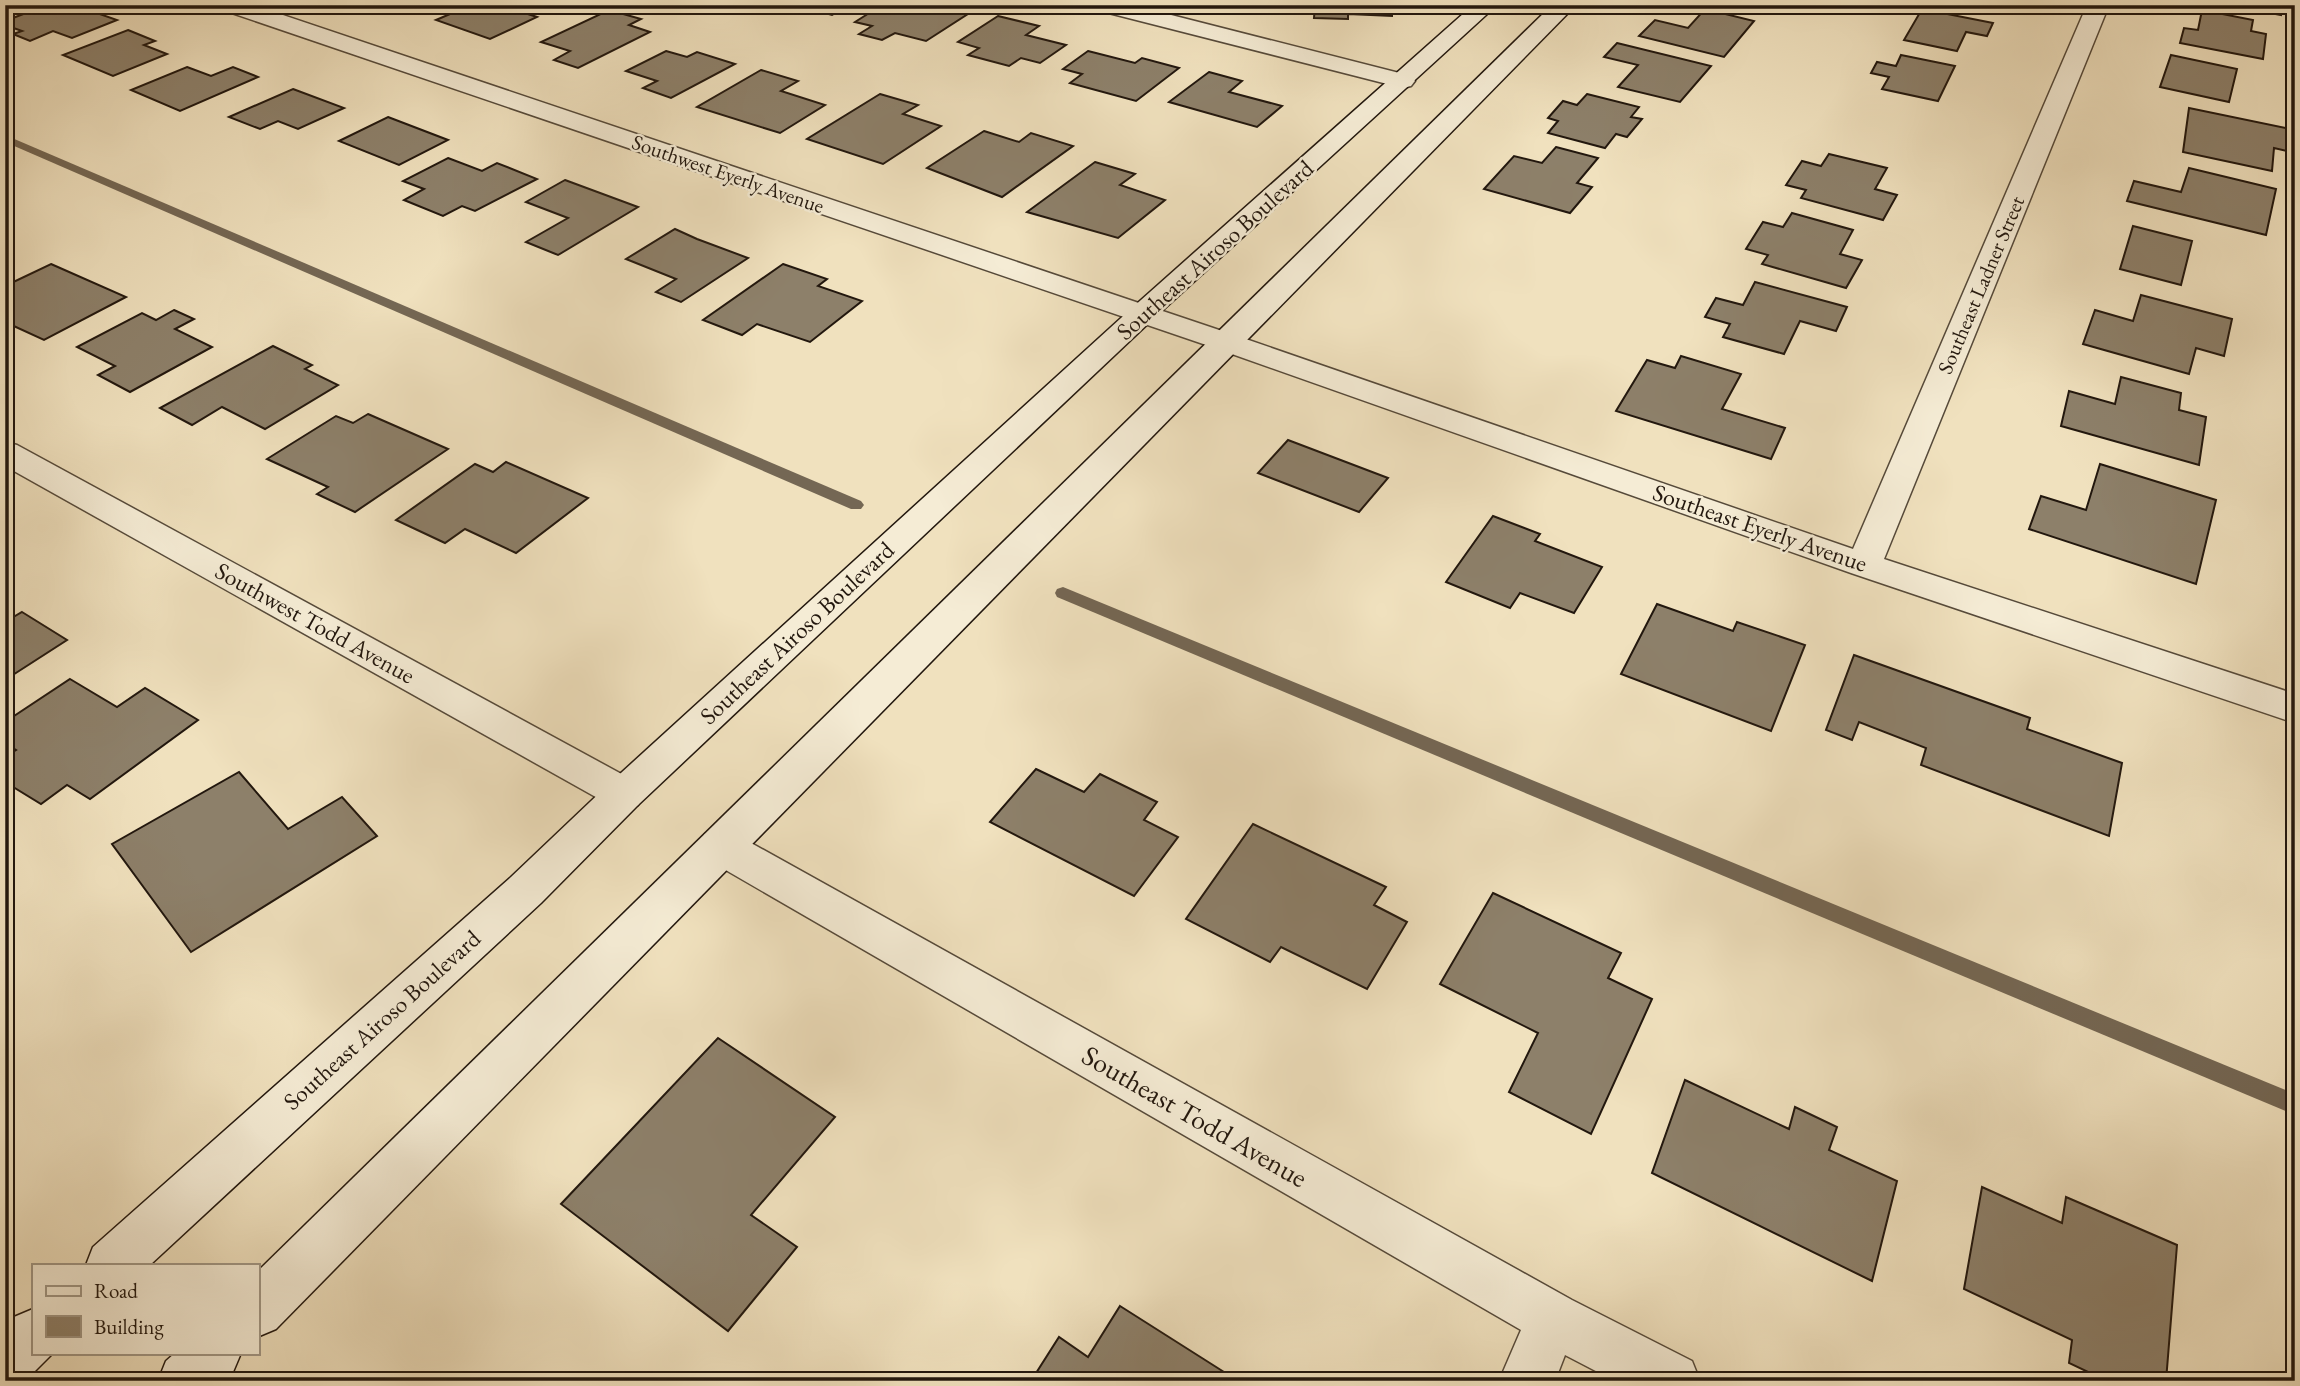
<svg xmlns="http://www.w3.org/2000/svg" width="2300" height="1386" viewBox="0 0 2300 1386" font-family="'EB Garamond',serif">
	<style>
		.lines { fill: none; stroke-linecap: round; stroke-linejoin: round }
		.stream { fill: #746754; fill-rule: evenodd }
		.building { fill: #8d806a; stroke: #22170e; stroke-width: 2 }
		.street-casing { stroke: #564a3a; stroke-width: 3 }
		.secondary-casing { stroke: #22170e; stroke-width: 3 }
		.street { fill: #f5ecd5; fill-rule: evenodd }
		.secondary { fill: #f5ecd5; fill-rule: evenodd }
		.labels { text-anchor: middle; stroke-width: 5; stroke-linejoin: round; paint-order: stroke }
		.far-street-label { font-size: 21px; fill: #22170e; stroke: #f5ecd5 }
		.street-label { font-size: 24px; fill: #22170e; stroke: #f5ecd5 }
		.near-street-label { font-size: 28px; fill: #22170e; stroke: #f5ecd5 }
	</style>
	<rect width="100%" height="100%" fill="#f0e1be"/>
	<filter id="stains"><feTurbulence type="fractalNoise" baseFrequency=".00286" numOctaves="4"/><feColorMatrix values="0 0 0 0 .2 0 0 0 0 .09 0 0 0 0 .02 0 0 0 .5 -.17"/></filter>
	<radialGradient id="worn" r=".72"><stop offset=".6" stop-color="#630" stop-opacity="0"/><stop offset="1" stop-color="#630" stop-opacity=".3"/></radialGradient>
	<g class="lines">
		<g class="stream">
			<path d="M5 135 861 501 864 505 861 509H851L5 142Z"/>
			<path d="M1063 587 2295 1094V1115L1057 597 1055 593 1057 589Z"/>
		</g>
	</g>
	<g class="building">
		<path d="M47 5H74L117 20 72 38 53 31 30 41 13 34 22 31 5 25V21Z"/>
		<path d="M393 5H427L413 12Z"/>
		<path d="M471 5 490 10 501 5 537 17 490 39 436 20Z"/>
		<path d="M796 5H850L832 15Z"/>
		<path d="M882 5H902L929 12 941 5 974 10 926 41 895 33 882 40 859 34 872 26 855 22Z"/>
		<path d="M1315 5H1392V16L1348 14V19L1314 18Z"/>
		<path d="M1964 5H2005L2001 13Z"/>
		<path d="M2228 5H2282L2281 15Z"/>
		<path d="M1705 9 1754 21 1724 57 1639 36 1655 20 1688 28Z"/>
		<path d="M1922 9 1993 23 1987 36 1966 32 1957 51 1904 40Z"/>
		<path d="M609 10 641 19 629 25 650 32 578 68 554 60 570 51 541 42Z"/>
		<path d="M2202 10 2253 20 2251 31 2266 34 2263 59 2180 43 2184 28 2198 30Z"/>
		<path d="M998 16 1039 26 1026 35 1066 45 1040 63 1021 58 1009 66 968 55 979 48 958 42Z"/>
		<path d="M128 30 155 41 144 45 167 54 113 76 63 55Z"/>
		<path d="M1617 43 1711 66 1680 102 1618 87 1638 65 1604 57Z"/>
		<path d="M666 51 687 57 697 52 735 64 671 98 643 88 657 81 626 71Z"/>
		<path d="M1088 51 1135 63 1142 58 1179 68 1136 101 1070 83 1082 74 1063 69Z"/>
		<path d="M1901 55 1955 66 1938 101 1882 89 1889 77 1871 73 1877 62 1896 66Z"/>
		<path d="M2171 55 2237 69 2229 102 2160 87Z"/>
		<path d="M187 67 211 76 233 67 258 77 180 111 131 90Z"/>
		<path d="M761 70 798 81 781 91 825 105 780 133 697 107Z"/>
		<path d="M1209 72 1242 81 1229 92 1282 106 1257 127 1169 102Z"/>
		<path d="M293 89 344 108 298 129 278 121 260 129 229 117Z"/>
		<path d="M880 94 918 105 903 114 941 126 883 164 807 139Z"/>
		<path d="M1587 94 1639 107 1631 117 1642 119 1627 137 1616 134 1605 148 1548 133 1558 121 1548 118 1563 101 1577 105Z"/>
		<path d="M2189 108 2295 130V153L2274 148 2272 171 2183 152Z"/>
		<path d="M388 117 448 140 399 165 339 141Z"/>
		<path d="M984 131 1019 142 1031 133 1073 146 1002 197 927 168Z"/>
		<path d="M1556 147 1598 158 1577 183 1592 187 1570 213 1484 189 1514 156 1542 163Z"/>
		<path d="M1829 154 1887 168 1875 189 1897 195 1883 220 1801 198 1806 190 1786 185 1802 161 1821 166Z"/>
		<path d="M448 158 482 171 497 163 537 179 475 211 462 206 443 216 404 200 424 189 403 181Z"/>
		<path d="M1095 162 1135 174 1120 185 1165 200 1118 238 1027 212Z"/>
		<path d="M2189 168 2276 189 2266 235 2127 201 2134 181 2181 192Z"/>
		<path d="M565 180 638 207 558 255 526 242 568 218 526 202Z"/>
		<path d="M1792 213 1853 230 1840 254 1862 260 1846 288 1762 264 1768 255 1746 249 1763 222 1783 227Z"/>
		<path d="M2133 226 2192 241 2181 285 2120 269Z"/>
		<path d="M675 229 697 239 748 258 681 302 656 292 676 279 626 259Z"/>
		<path d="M51 264 126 297 44 340 5 322V286Z"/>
		<path d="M783 264 827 279 818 286 862 301 810 342 757 324 742 335 703 320Z"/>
		<path d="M1755 282 1847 307 1836 331 1800 321 1784 354 1723 337 1730 324 1705 317 1716 298 1743 305Z"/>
		<path d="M2141 295 2232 319 2224 356 2196 348 2189 374 2083 344 2095 310 2133 321Z"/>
		<path d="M174 310 194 319 175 329 212 347 130 392 98 375 115 366 77 347 142 313 156 320Z"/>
		<path d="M273 346 312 365 305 369 338 385 265 429 222 407 192 425 160 408Z"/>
		<path d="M1681 356 1741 374 1722 409 1785 428 1771 459 1616 411 1647 360 1675 368Z"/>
		<path d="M2121 377 2181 393 2179 410 2206 417 2199 465 2061 426 2069 391 2115 404Z"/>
		<path d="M368 414 448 449 355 512 317 494 328 487 267 459 336 416 353 423Z"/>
		<path d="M1288 440 1388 478 1359 512 1258 473Z"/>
		<path d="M506 462 588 498 516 553 465 529 445 543 396 520 475 464 493 472Z"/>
		<path d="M2100 464 2216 500 2196 584 2029 529 2041 496 2086 510Z"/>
		<path d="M1493 516 1540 534 1535 541 1602 567 1574 613 1520 593 1510 608 1446 582Z"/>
		<path d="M1657 604 1733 631 1737 622 1805 645 1771 731 1621 674Z"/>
		<path d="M22 612 67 640 5 680V622Z"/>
		<path d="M1854 655 2030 718 2027 729 2122 763 2109 836 1921 765 1926 748 1859 722 1852 740 1826 730Z"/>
		<path d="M70 679 117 707 145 688 198 720 90 799 67 785 41 804 5 782V757L16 750 5 743V722Z"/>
		<path d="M1036 769 1084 792 1100 774 1157 802 1144 820 1178 837 1134 896 990 822Z"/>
		<path d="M239 772 288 829 342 797 377 836 191 952 112 844Z"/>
		<path d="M1253 824 1386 887 1374 905 1407 922 1367 989 1281 947 1270 962 1186 919Z"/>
		<path d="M1493 893 1621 953 1608 978 1652 999 1591 1134 1509 1092 1538 1033 1440 984Z"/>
		<path d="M718 1038 835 1117 751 1215 797 1247 728 1331 561 1204Z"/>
		<path d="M1685 1080 1789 1129 1795 1107 1837 1127 1829 1150 1897 1181 1872 1281 1652 1173Z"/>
		<path d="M1982 1187 2062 1223 2066 1197 2177 1245 2166 1381H2107L2069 1363 2072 1340 1964 1289Z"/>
		<path d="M1120 1306 1224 1372 1219 1381H1031L1059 1337 1088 1357Z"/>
	</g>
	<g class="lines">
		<g class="street-casing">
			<g id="street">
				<path d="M220 5H253L1237 336 1853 549 2087 5H2109L1884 559 2295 694V723L1851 573 1215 348 223 10Z"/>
				<path d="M1094 5H1132L1411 76 1415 81 1411 86 1403 88 1097 10Z"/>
				<path d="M5 442 17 445 638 783 644 794 638 805 624 810 610 805 5 466Z"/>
				<path d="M720 829 735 834 1572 1300 1692 1361 1700 1381H1615L1565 1355 1555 1381H1499L1521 1330 705 858 699 846 705 834Z"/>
			</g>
		</g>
		<g class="secondary-casing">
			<g id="secondary">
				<path d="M1473 5H1497L1152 320 638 805 541 903 150 1265H86L93 1247 511 877 610 783 1132 308Z"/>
				<path d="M1552 5H1576L276 1329 257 1337V1272Z"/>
				<path d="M33 1309V1353H53L25 1381H5V1325L14 1317Z"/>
				<path d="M175 1353H241L233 1372 225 1381H158L166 1361Z"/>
			</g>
		</g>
		<use href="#street" class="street"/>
		<use href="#secondary" class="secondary"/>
	</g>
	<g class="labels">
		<g class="far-street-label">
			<text transform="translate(728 174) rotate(19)" y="7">Southwest Eyerly Avenue</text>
			<text transform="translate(1981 285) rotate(-67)" y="7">Southeast Ladner Street</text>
		</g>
		<g class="street-label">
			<text transform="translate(1215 250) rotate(-42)" y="8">Southeast Airoso Boulevard</text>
			<text transform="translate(1760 528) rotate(19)" y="8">Southeast Eyerly Avenue</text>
			<text transform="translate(315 623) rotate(29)" y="8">Southwest Todd Avenue</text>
			<text transform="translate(797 633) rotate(-43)" y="8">Southeast Airoso Boulevard</text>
			<text transform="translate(382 1020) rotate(-42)" y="8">Southeast Airoso Boulevard</text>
		</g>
		<g class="near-street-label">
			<text transform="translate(1195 1116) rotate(30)" y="10">Southeast Todd Avenue</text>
		</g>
	</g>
	<rect width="2300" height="1386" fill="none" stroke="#f0e1be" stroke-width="28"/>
	<rect x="7" y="7" width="2286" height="1372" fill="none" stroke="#22170e" stroke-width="3.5"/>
	<rect x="14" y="14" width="2272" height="1358" fill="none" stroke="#22170e" stroke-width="2"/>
	<rect x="32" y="1264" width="228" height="91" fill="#f5ecd5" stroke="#a19785" stroke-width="2"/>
	<rect x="46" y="1286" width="35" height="10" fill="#f5ecd5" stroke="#a19785" stroke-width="2"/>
	<text x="94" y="1298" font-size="21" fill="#22170e">Road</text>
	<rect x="46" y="1316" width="35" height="21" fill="#8d806a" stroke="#a19785" stroke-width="2"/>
	<text x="94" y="1334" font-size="21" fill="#22170e">Building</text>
	<rect width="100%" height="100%" filter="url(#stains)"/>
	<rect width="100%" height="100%" fill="url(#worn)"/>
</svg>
